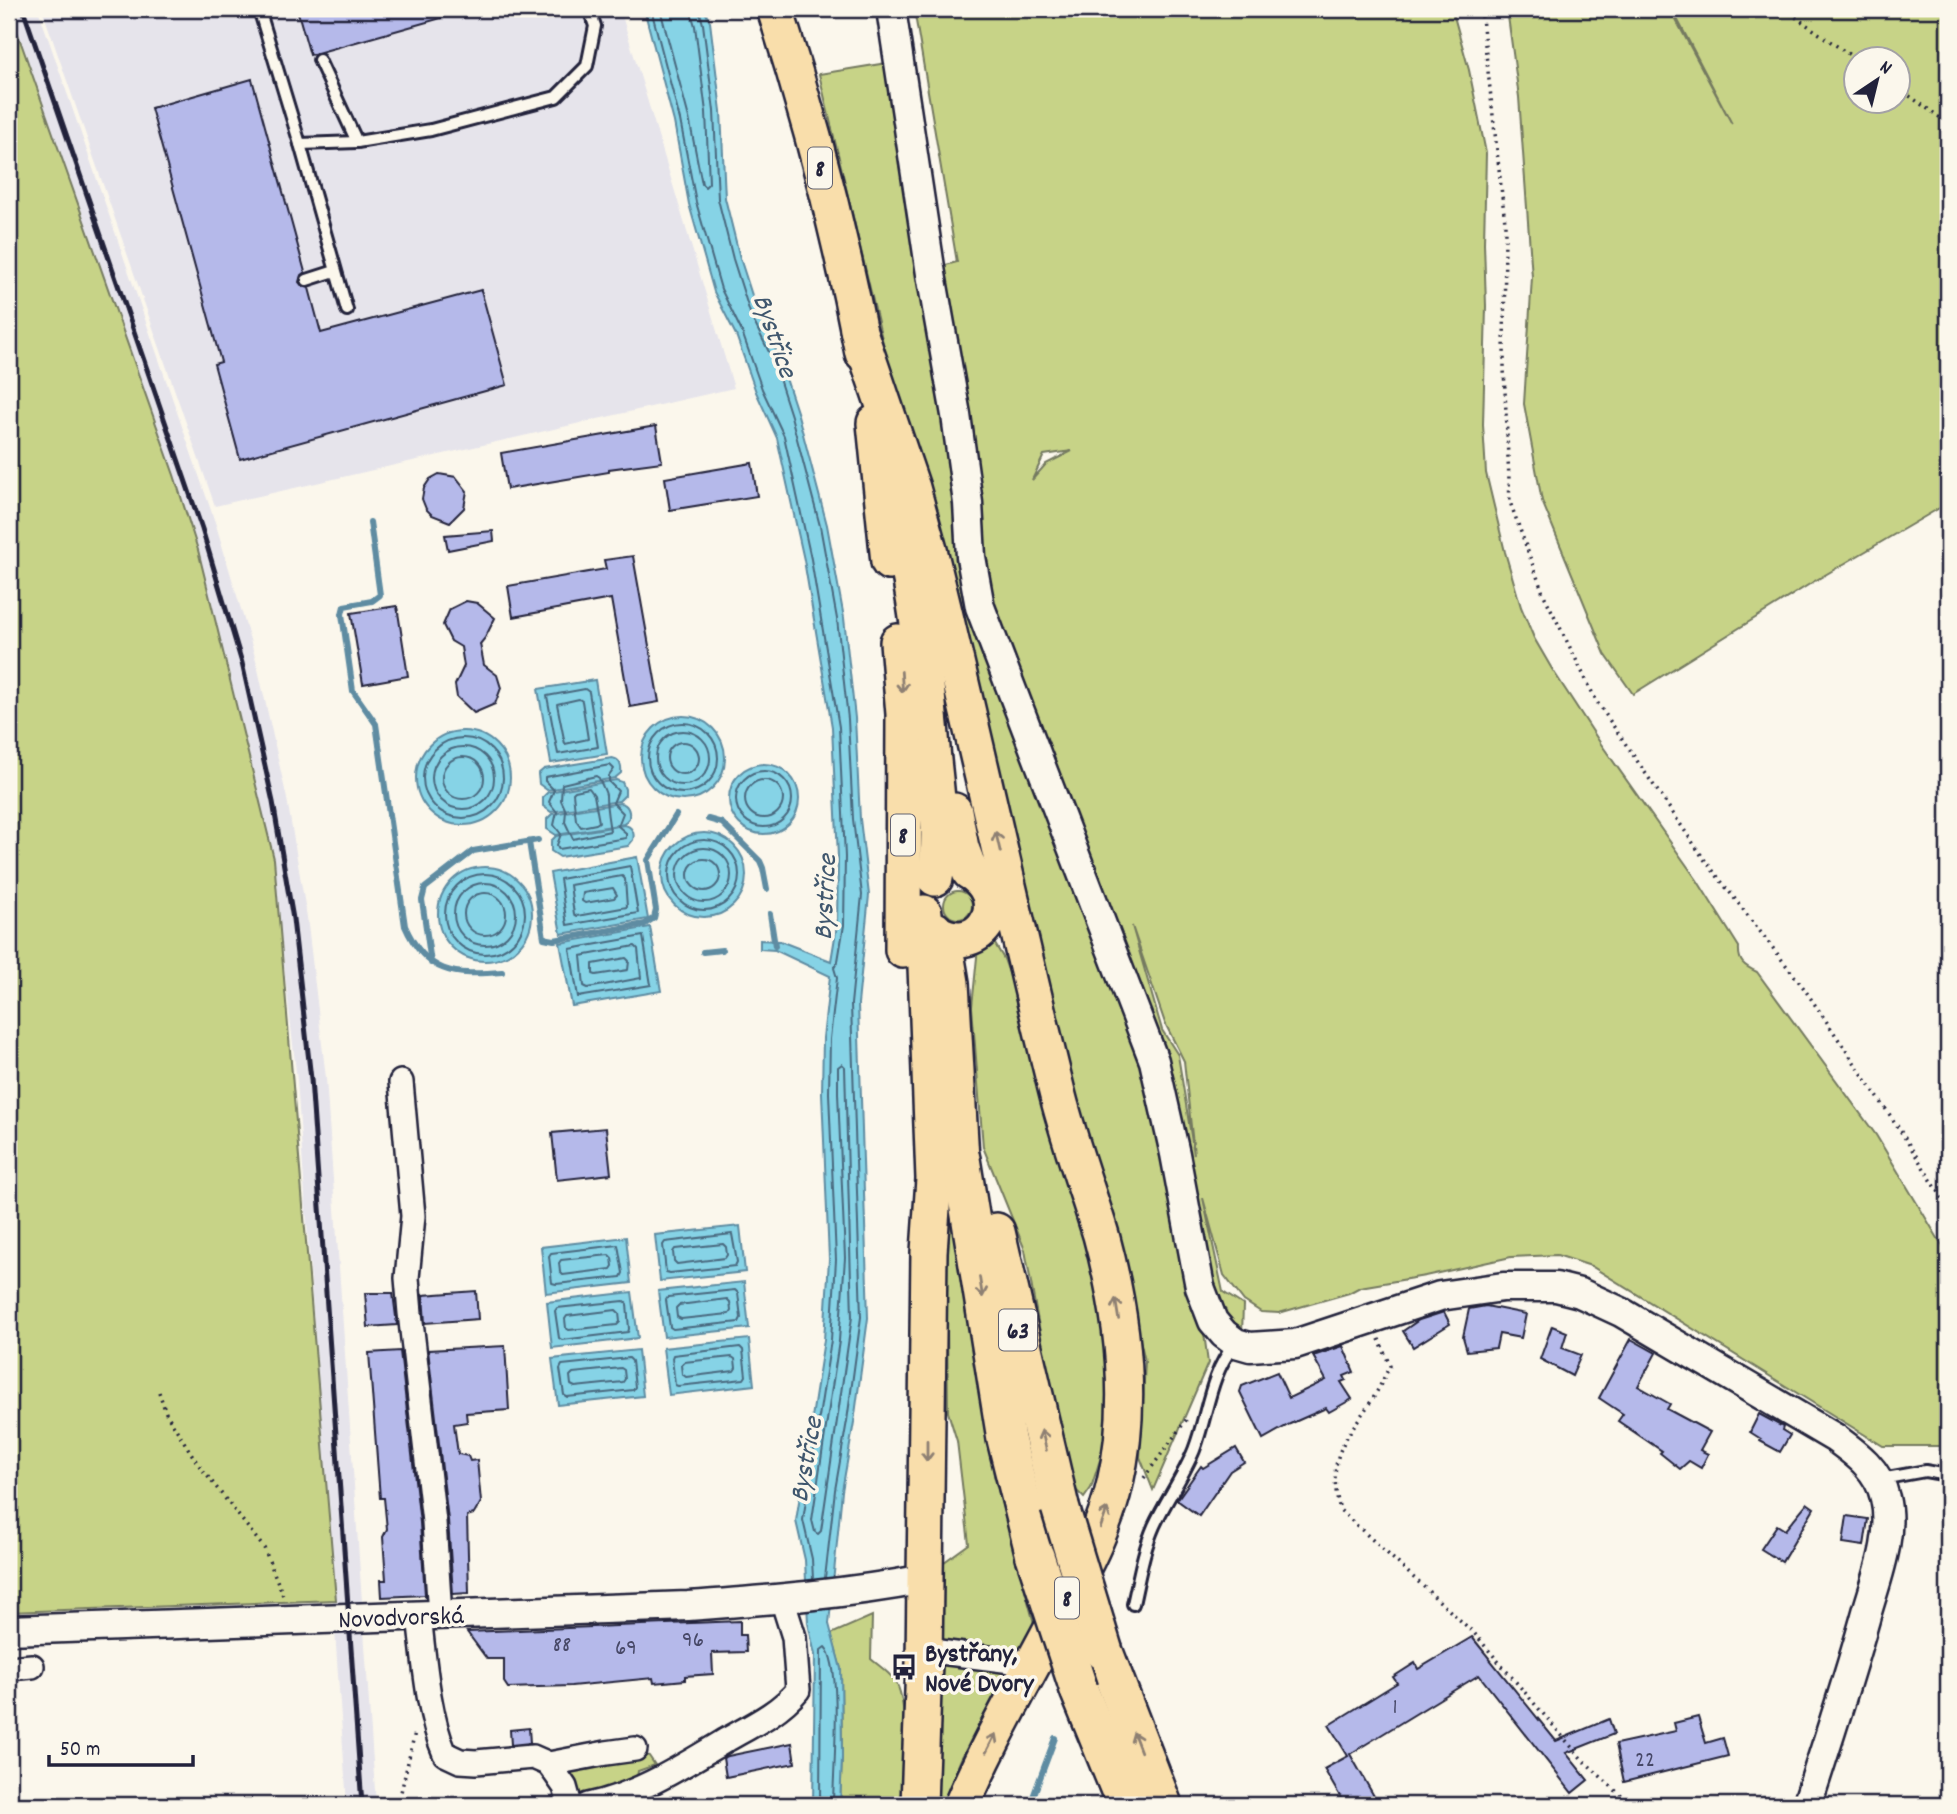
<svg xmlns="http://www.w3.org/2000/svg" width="1957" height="1814" viewBox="0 0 1957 1814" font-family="Dekko,sans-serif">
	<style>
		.built { fill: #e6e4eb }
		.green { fill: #c7d387; stroke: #747a61; stroke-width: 2; fill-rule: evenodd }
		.water { fill: #86d3e6; stroke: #5e8ca2; stroke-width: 2 }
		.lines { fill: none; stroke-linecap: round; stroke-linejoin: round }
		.shore { stroke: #4a697f; stroke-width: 2 }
		.stream { stroke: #5e8ca2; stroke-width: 6 }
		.building { fill: #b5b9ea; stroke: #22223b; stroke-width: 2 }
		.service-casing { stroke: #22223b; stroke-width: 16 }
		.minor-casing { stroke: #22223b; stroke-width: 28 }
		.tertiary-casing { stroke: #22223b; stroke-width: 33 }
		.primary-casing { stroke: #22223b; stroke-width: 40 }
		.trunk-casing { stroke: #22223b; stroke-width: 42 }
		.path { stroke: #22223b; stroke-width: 3.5; stroke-dasharray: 2 5; stroke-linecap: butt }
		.service { stroke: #fbf7ec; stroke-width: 10 }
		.minor { stroke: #fbf7ec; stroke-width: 23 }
		.tertiary { stroke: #fbf7ec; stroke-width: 28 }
		.primary { stroke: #f9deab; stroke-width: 35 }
		.trunk { stroke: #f9deab; stroke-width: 37 }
		.rail { stroke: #22223b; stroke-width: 5 }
		.trunk-bridge-casing { stroke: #22223b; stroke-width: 42; stroke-linecap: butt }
		.trunk-bridge { stroke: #f9deab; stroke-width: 37 }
		.oneway { stroke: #8e8073 }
		.labels { text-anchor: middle; stroke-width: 7; stroke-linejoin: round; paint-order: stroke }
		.number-label { font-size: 23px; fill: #474867 }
		.shield { fill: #fbf7ec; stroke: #636270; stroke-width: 2 }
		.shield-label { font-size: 24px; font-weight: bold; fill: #22223b }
		.street-label { font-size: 26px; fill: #22223b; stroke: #fbf7ec }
		.poi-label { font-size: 26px; font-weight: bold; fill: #22223b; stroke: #fbf7ec; text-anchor: start }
		.water-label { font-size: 28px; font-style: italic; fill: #40576e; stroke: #fbf7ec }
	</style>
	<rect width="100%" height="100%" fill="#fbf7ec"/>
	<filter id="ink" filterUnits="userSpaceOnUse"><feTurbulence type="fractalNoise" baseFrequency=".0143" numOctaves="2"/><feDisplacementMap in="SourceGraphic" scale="14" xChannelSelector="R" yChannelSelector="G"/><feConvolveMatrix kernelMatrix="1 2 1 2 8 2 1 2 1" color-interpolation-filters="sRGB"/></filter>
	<g filter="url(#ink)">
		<g class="built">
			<path d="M9 9H38L216 525 256 660 287 799 307 917 326 1078 376 1805H347L297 1080 279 921 241 723 228 667 189 533Z"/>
			<path d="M42 9H620L734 388 215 506Z"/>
		</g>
		<g class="green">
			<path d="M9 9 174 475 198 550 274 859 336 1600 9 1612Z"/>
			<path d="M914 9H1452L1469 70 1486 153 1484 243 1486 306 1483 425 1486 473 1505 552 1521 607 1534 638 1552 669 1601 744 1697 880 1739 947C1738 962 1744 966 1757 972L1876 1135 1948 1255V1446H1883L1591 1266 1557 1255 1511 1257 1425 1276 1360 1287 1349 1293 1279 1313 1261 1312 1244 1301 1224 1275 1203 1198 1223 1292 1243 1305 1242 1334 1219 1308 990 598 970 409 942 266 957 262ZM1072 451 1046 464 1032 480 1044 455ZM1132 926 1165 1023 1184 1061 1194 1154 1178 1055 1162 1030Z"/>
			<path d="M1507 9H1670L1732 124 1672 9H1948V503L1813 582 1633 694 1605 654 1542 501 1524 404 1532 277 1519 97ZM1856 60H1898V102H1856Z"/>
			<path d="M887 63 915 221 967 586 1138 1054 1158 1117 1204 1333 1208 1363 1153 1490 1140 1457 1145 1361 1123 1267 1041 993 922 478 887 360 819 74Z"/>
			<circle cx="958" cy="905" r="14"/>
			<path d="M992 939 1004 959 1021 1006 1091 1238 1109 1347 1106 1441 1091 1488 1084 1498 1071 1485 1061 1448 1025 1250 983 1147 972 1007 978 947Z"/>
			<path d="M936 970 994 1475 1035 1627 1020 1654 940 1639V1565L969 1544 957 1441 948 1412 946 1238Z"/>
			<path d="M872 1616 871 1659C879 1666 889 1672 895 1681 910 1703 904 1777 904 1805H840L842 1757 841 1669 831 1634Z"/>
			<path d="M945 1660 1008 1669 961 1759 942 1805H936V1676Z"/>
			<path d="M643 1754 649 1756 655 1765 638 1771 636 1783 603 1797 580 1796 571 1785 566 1765Z"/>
		</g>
		<g class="water">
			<path d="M644 9H704L710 22 721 111 725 198 740 258 758 314 779 357 798 415 827 525 844 618 855 718 860 819 869 895 858 1004 868 1318 854 1422 842 1491 829 1624 841 1669 842 1757 840 1805H813L815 1655 808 1623 805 1560 796 1521 824 1340 829 1259 822 1093 823 1038 830 976 775 950 760 949V940L780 941 831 961 837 925 838 857 832 727 804 560 777 438 756 392 736 335 714 292 689 204 674 122Z"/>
			<path d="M595 680 607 754 551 763 538 689Z"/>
			<circle cx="683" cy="758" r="42"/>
			<circle cx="463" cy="778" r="47"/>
			<path d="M612 758C620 759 622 766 621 773L615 778 547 790 539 784 538 774 544 769Z"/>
			<circle cx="764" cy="799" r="35"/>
			<path d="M616 780 622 782 625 789V795L619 801 551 812 543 806V797L548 792Z"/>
			<path d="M620 803C628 804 630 811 629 818L624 824 556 835 547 829V819L552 814Z"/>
			<path d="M624 825C632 826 635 833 633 840L628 846 560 857 551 851V841L556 836Z"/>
			<circle cx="704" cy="875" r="42"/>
			<path d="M637 857 648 919 561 934 550 873Z"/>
			<circle cx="485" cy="914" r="47"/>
			<path d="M650 927 661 991 572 1006 560 943Z"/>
			<path d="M740 1226 745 1272 660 1281 655 1235Z"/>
			<path d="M626 1237 631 1283 546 1293 541 1247Z"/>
			<path d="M744 1282 749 1328 664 1337 658 1291Z"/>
			<path d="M632 1292 638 1338 552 1348 547 1302Z"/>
			<path d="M749 1339 754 1385 669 1395 663 1348Z"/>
			<path d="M638 1350 643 1396 558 1405 552 1359Z"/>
		</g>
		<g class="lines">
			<g class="shore">
				<path d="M651 9 680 120 696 202 721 289 742 332 762 389 784 436 811 559 839 727 845 857 844 925 838 961 834 968 837 978 830 1039 829 1093 836 1260 831 1340 803 1520 812 1559 813 1579"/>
				<path d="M660 9 689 118 702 184 705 187 709 183 706 112 695 26 690 9"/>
				<path d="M699 9 703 24 714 111 718 199 733 259 751 316 773 360 791 416 820 526 837 619 848 719 853 819 862 895 851 1004 861 1317 847 1421 835 1490 825 1578"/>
				<path d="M585 689 589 692 598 747 558 754 547 696Z"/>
				<path d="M579 699 582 701 588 739 565 744 557 704Z"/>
				<circle cx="683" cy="758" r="35"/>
				<circle cx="683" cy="758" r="27"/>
				<circle cx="463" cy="778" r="40"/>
				<circle cx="683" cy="758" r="16"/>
				<circle cx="463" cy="778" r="31"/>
				<circle cx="463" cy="778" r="21"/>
				<path d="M610 765 614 769 609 776V782L618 791 613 803 623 813 618 826 626 833V838L559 849 557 845 561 834 554 825 557 812 549 802 554 790 545 781V777Z"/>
				<circle cx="764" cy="799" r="28"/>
				<path d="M596 776 599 778C601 784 605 790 606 795 606 808 608 818 610 831L573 839 565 822 566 811 561 800 562 784Z"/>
				<circle cx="764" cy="799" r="19"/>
				<path d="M589 788 594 795 599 822 596 824 581 827 576 820 573 793 575 791Z"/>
				<circle cx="704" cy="875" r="35"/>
				<circle cx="704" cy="875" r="27"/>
				<circle cx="704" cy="875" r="16"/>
				<path d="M630 866 638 913 567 925 560 879Z"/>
				<circle cx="485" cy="914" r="40"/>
				<path d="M622 876 625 879 627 907 577 916 574 914 570 885Z"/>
				<circle cx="485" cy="914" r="31"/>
				<path d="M613 888 617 895 614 898 585 903 582 901 583 893Z"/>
				<circle cx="485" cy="914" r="21"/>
				<path d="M643 936 651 985 578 997 570 949Z"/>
				<path d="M635 946 638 949 641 978 588 988 584 986 581 956Z"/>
				<path d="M626 958 629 961 628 970 596 975 593 974V964Z"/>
				<path d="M842 1064 845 1067 852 1317 821 1531 818 1534 815 1532 812 1520 839 1341 845 1258 838 1093V1067Z"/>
				<path d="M732 1234 737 1262 735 1266 670 1273 666 1272 663 1245 665 1242Z"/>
				<path d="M723 1244 726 1247 727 1255 725 1258 677 1264 674 1261 673 1252 675 1249Z"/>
				<path d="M618 1245 623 1273 621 1277 556 1284 552 1283 549 1256 551 1253Z"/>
				<path d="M609 1255 612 1258 613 1266 611 1269 563 1275 560 1272 559 1263 561 1260Z"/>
				<path d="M735 1290 738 1293 741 1318 739 1322 673 1329 670 1327 666 1300 668 1297Z"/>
				<path d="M727 1299 730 1302 731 1311 729 1314 681 1319 677 1317 676 1308 679 1305Z"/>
				<path d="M624 1301 627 1304 629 1329 628 1332 562 1340 559 1338 555 1311 557 1308Z"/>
				<path d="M616 1310 619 1313 620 1322 617 1325 569 1330 566 1328 565 1319 567 1316Z"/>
				<path d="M740 1347 743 1350 746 1376 744 1379 678 1386 675 1385 672 1358 673 1355Z"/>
				<path d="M732 1357 735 1359 736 1368 734 1371 686 1377 682 1374 681 1365 684 1362Z"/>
				<path d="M629 1358 632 1361 635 1387 633 1390 567 1397 564 1395 560 1369 562 1365Z"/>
				<path d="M621 1368 624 1370 625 1379 623 1382 575 1387 571 1385 570 1376 573 1373Z"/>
				<path d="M820 1805 821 1650 825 1647C843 1665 833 1775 833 1805"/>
			</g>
			<g class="stream">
				<path d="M370 522 380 595 372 601 344 606 342 614 353 691 376 724 405 926C426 974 454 976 502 972"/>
				<path d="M708 819 722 823 760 861 763 868 767 889"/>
				<path d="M529 842 544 938 554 940 645 924 654 918 656 910 648 860 676 815"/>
				<path d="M770 914 775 946"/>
				<path d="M703 952 722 950"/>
				<path d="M431 963 422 900 425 888 473 851 538 840"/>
				<path d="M1030 1805 1055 1738"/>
			</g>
		</g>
		<g class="building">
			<path d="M297 9H459V13L310 55Z"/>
			<path d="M252 79 305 272 301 275 299 282 302 286 309 288 321 333 481 290 507 385 240 459 214 364 221 362 151 108Z"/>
			<path d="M656 426 662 462 609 469V472L507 489 501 453Z"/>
			<path d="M752 463 757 496 670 510 665 478Z"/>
			<path d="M439 474 456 477 467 491 464 508 450 522 432 515 426 509 422 499 424 488 430 479Z"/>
			<path d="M493 531 494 541 448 550 445 535Z"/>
			<path d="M633 556 659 702 630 707 611 599 513 617 508 586 606 569 604 560Z"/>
			<path d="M466 601 477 603 495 618 485 638 480 644 484 665 497 675 501 688 495 704 474 713 457 697 455 685 464 666 461 647 451 641 443 625 450 609Z"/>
			<path d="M397 606 408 676 363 684 351 613Z"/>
			<path d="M606 1128 611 1174 557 1180 552 1133Z"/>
			<path d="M476 1291 478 1319 425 1323 423 1295Z"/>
			<path d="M365 1293H393L397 1325 368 1327Z"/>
			<path d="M1486 1306 1526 1314 1521 1338 1499 1334 1496 1348 1467 1351 1463 1337 1469 1309Z"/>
			<path d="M1444 1312 1450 1324 1413 1347 1403 1331 1419 1320Z"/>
			<path d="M1552 1326 1567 1332 1562 1348 1581 1355 1572 1376 1540 1359Z"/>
			<path d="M1631 1339 1656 1353 1638 1386 1670 1404 1667 1409 1710 1432 1700 1450 1708 1454 1701 1468 1689 1461 1680 1469 1660 1453 1662 1451 1618 1421 1623 1414 1599 1398Z"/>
			<path d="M505 1346 509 1410 466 1413 467 1422 454 1424 458 1454 468 1456 470 1461 477 1460 481 1502 474 1514 467 1516 469 1593 453 1594 448 1520 428 1350Z"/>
			<path d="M1343 1346 1354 1372 1344 1376 1346 1380 1341 1382 1352 1399 1329 1412 1326 1408 1290 1424 1263 1439 1240 1392 1242 1386 1277 1372 1289 1398 1326 1380 1313 1356Z"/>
			<path d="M400 1351 420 1523 425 1595 382 1597 381 1580H386L383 1537 387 1529 384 1498H380L369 1353Z"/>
			<path d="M1759 1414 1783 1427 1782 1430 1790 1435 1780 1452 1760 1441 1761 1439 1750 1432Z"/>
			<path d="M1236 1448 1244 1462 1230 1471 1199 1516 1177 1500 1201 1466 1203 1468Z"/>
			<path d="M1807 1503 1814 1508 1782 1562 1761 1549 1777 1525 1785 1530Z"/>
			<path d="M1847 1516 1868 1519 1864 1546 1843 1543Z"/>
			<path d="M740 1621V1635H745L746 1652 712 1653 713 1674 685 1676V1680L654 1683 653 1678 571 1686 508 1688 504 1682V1659H487L467 1632Z"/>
			<path d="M1472 1637 1556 1741 1609 1719 1614 1734 1566 1753 1588 1780 1572 1793 1479 1675 1350 1754 1379 1805H1345L1324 1769 1348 1756 1329 1725 1397 1683 1393 1677 1415 1663 1418 1669Z"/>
			<path d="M1698 1717 1706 1743 1723 1738 1728 1756 1624 1782 1616 1744 1676 1731 1674 1723Z"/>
			<path d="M529 1728 530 1743 511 1745 510 1730Z"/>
			<path d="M792 1743 795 1763 726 1777 723 1758 728 1756Z"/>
		</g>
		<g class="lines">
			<g class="service-casing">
				<g id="service">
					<path d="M259 9 300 144 357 142 431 130 556 97 587 66 595 26 589 9"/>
					<path d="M319 60 357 142"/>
					<path d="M300 144 347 310"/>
					<path d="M307 280 335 271"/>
					<path d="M1881 1479 1925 1471 1948 1475"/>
					<path d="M1133 1604C1139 1578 1143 1551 1154 1526 1166 1500 1183 1477 1194 1450 1208 1414 1209 1376 1234 1345"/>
				</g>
			</g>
			<g class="minor-casing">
				<g id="minor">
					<path d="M401 1082 413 1216 407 1278 410 1313 434 1522 440 1616"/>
					<path d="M419 1615C424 1658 428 1715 445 1754L460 1761 476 1762 533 1757 549 1764 606 1753 635 1749"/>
					<path d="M924 1650 1034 1664"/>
					<path d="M9 1668 32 1666"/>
					<path d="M549 1764 565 1787 570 1805"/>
					<path d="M588 1805C639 1795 684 1765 728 1739 753 1725 780 1712 798 1690L794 1637 782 1599"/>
				</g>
			</g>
			<g class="tertiary-casing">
				<g id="tertiary">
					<path d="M891 9 931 274 956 415 968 503 971 557 980 607 1154 1061 1175 1154 1200 1287 1213 1321 1224 1334 1236 1343 1250 1347 1295 1344 1440 1296 1503 1287H1556L1580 1293 1621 1312 1835 1438C1857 1454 1879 1470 1885 1498 1894 1535 1877 1577 1867 1612 1849 1677 1828 1741 1807 1805"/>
					<path d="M9 1630 688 1606C768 1600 846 1594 925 1579"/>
				</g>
			</g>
			<g class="primary-casing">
				<g id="primary">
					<path d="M775 9C811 121 841 238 863 353"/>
					<path d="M858 329 912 488 929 550C974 731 1013 915 1058 1096 1070 1143 1087 1189 1101 1235 1123 1316 1134 1402 1115 1483 1106 1524 1086 1562 1067 1599 1032 1668 992 1734 962 1805"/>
					<path d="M875 423 889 562"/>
					<path d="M901 531C918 606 927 683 933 760 937 800 943 838 935 878"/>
					<path d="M898 642 904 714 903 950"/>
					<path d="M954 811 961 848 970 872"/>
					<path d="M935 930 947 959 951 983 961 1159"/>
					<path d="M936 932C977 958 1013 906 976 876"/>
					<path d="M919 1805 924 1662 929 1252 934 1179 924 913"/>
				</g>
			</g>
			<g class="trunk-casing">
				<g id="trunk">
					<path d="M961 1159 1006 1439 1035 1556"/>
					<path d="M996 1232 1060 1507"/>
					<path d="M1104 1652 1163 1805"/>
					<path d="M1079 1690 1126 1805"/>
				</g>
			</g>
			<g class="path">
				<path d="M1481 9 1505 222 1504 368 1510 502 1543 593 1597 702 1704 859 1803 987 1898 1127 1948 1207"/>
				<path d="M1784 9 1857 60"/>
				<path d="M1898 88 1948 123"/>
				<path d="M1379 1339 1390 1366C1384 1377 1379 1389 1372 1400 1344 1441 1326 1457 1340 1510L1474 1633 1581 1758 1631 1805"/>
				<path d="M159 1392 166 1413 198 1464 264 1548 284 1598"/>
				<path d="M1144 1478 1189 1416"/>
				<path d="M398 1805 415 1732"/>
			</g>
			<use href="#service" class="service"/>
			<use href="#minor" class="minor"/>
			<use href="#tertiary" class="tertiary"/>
			<use href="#primary" class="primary"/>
			<use href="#trunk" class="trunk"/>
			<path class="rail" d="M23 9 202 529 242 663 273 802 293 919 311 1079 362 1805"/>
			<g class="trunk-bridge-casing">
				<g id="trunk-bridge">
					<path d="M1060 1507 1104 1652"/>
					<path d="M1035 1556 1079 1690"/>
				</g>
			</g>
			<use href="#trunk-bridge" class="trunk-bridge"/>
		</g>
		<defs><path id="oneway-shaft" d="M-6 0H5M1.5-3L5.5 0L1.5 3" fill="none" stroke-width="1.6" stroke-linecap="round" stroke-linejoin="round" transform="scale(1.75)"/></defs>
		<g class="oneway">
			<use href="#oneway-shaft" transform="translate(902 682) rotate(86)"/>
			<use href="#oneway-shaft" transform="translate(998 842) rotate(-103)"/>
			<use href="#oneway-shaft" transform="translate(981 1287) rotate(81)"/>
			<use href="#oneway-shaft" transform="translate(1117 1309) rotate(-99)"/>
			<use href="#oneway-shaft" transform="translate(1044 1440) rotate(-103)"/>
			<use href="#oneway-shaft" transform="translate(927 1451) rotate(90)"/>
			<use href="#oneway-shaft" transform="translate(1104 1518) rotate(-70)"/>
			<use href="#oneway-shaft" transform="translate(1137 1742) rotate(-111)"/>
			<use href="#oneway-shaft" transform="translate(991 1743) rotate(-63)"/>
		</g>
	</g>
	<defs>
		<g id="bus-bare" transform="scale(2.1)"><path d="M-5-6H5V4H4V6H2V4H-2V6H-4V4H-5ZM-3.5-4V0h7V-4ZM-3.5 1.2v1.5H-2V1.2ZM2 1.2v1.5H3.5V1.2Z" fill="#22223b" stroke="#fbf7ec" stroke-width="2.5" paint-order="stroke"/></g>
	</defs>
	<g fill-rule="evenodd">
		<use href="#bus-bare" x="904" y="1667"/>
	</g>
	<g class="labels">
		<g class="number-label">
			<text x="693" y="1646">96</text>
			<text x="562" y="1651">88</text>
			<text x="626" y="1654">69</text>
			<text x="1395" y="1713">1</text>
			<text x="1645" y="1766">22</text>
		</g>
		<g class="shield">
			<rect x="808" y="147.5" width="24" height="41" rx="5"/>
			<rect x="891" y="814.5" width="24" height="41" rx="5"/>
			<rect x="999" y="1309.5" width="38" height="41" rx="5"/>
			<rect x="1055" y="1577.5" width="24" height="41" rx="5"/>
		</g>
		<g class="shield-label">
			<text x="820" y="176">8</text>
			<text x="903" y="843">8</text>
			<text x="1018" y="1338">63</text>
			<text x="1067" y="1606">8</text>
		</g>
		<g class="street-label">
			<text transform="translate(401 1616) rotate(-2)" y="9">Novodvorská</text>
		</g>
		<g class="poi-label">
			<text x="925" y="1661">Bystřany,<tspan x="925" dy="30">Nové Dvory</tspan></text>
		</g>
		<g class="water-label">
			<text transform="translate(777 335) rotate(71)" y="10">Bystřice</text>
			<text transform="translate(823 897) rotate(-87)" y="10">Bystřice</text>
			<text transform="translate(804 1459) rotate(-80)" y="10">Bystřice</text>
		</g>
	</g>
	<rect width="1957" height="1814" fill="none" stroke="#fbf7ec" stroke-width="35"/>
	<rect x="18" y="18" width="1922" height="1779" fill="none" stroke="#22223b" stroke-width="2.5" filter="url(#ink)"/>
	<g transform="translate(1877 80) rotate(35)"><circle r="33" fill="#fbf7ec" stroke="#a4a2a5" stroke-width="2"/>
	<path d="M0-5L12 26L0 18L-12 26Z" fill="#22223b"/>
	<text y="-10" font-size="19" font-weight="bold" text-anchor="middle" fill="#22223b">N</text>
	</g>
	<path d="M49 1755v10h144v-10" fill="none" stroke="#22223b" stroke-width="3.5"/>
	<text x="60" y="1755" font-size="21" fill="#22223b" stroke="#fbf7ec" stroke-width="5" paint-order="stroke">50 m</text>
</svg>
